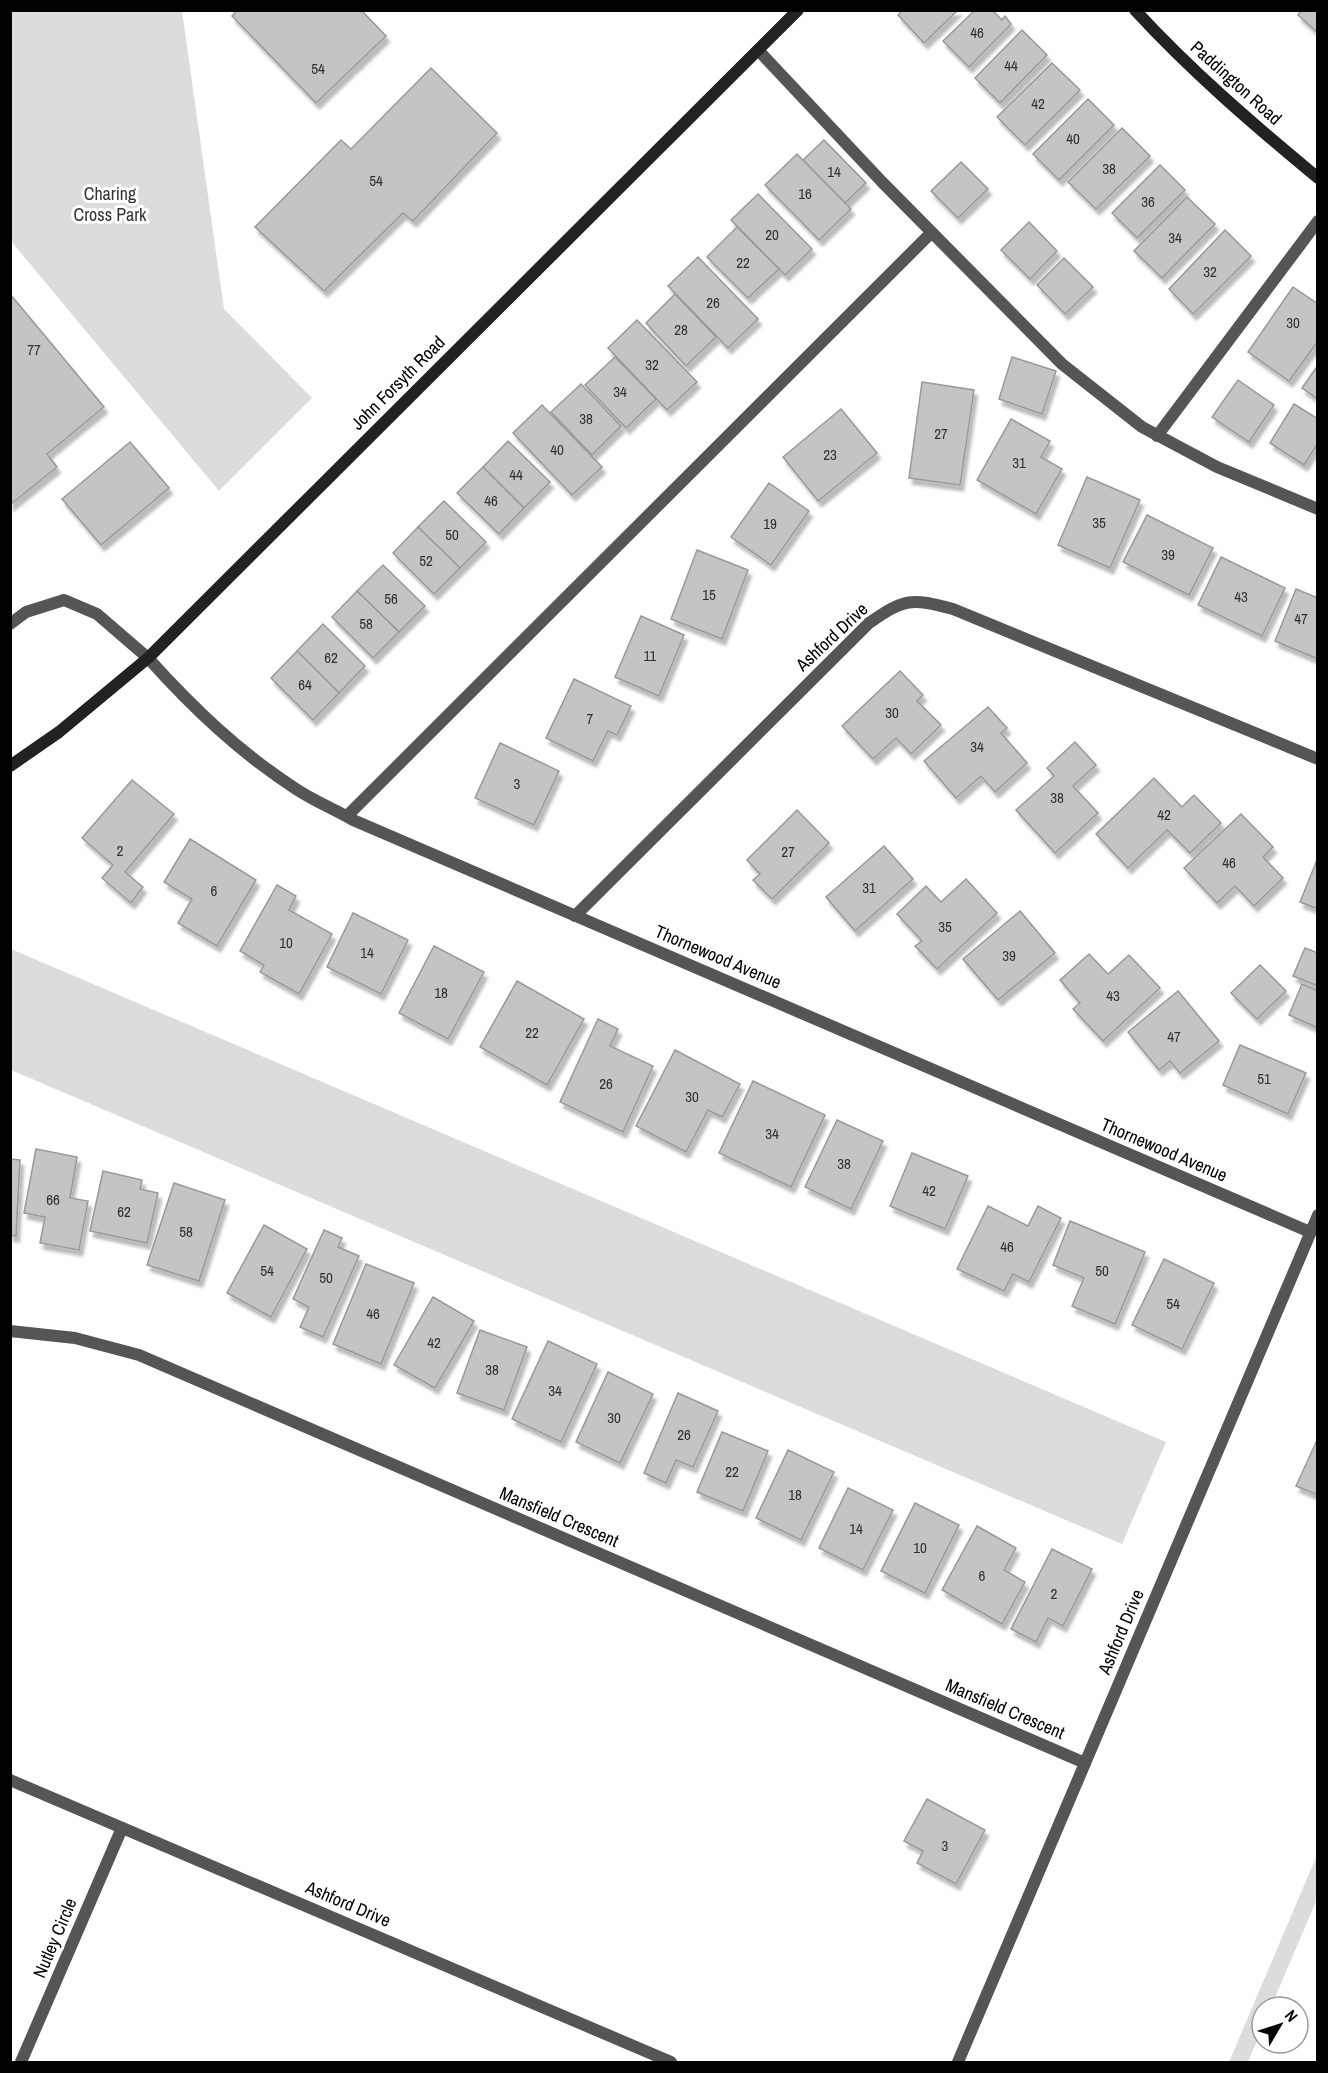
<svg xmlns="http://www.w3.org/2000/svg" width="1328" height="2073" viewBox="0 0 1328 2073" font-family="'Archivo Narrow',sans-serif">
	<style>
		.green { fill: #dcdcdc }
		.building { fill: #c4c4c4; stroke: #999; stroke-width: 1.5; filter: url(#shadow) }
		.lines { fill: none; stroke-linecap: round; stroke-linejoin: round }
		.lane { stroke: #555; stroke-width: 12 }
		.street { stroke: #555; stroke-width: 12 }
		.secondary { stroke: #222; stroke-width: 12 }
		.labels { text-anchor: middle; stroke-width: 6; stroke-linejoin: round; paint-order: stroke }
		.number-label { font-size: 15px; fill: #313131 }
		.street-label { font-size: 18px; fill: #000; stroke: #fff }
		.park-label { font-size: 18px; fill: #333; stroke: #fff }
	</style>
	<defs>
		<filter id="shadow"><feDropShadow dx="3.5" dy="6" stdDeviation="1.5" flood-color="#0004"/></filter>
	</defs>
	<rect width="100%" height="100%" fill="#fff"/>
	<g class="green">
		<path d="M10 11H182L224 309 312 398 219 491 11 241Z"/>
		<path d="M11 949 1166 1442 1122 1544 11 1070Z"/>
		<path d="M1317 1855V1899L1271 2007H1262V2029L1248 2062H1229Z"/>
	</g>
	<g class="building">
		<path d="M237 10H361L386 36 316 103 232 16Z"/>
		<path d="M903 10H958L924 43 898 15Z"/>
		<path d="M975 10H992L1002 20 1005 16 1011 24 969 67 943 41Z"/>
		<path d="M1302 10H1318V33L1298 15Z"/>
		<path d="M1022 30 1047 55 1000 103 975 78Z"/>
		<path d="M1052 63 1080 90 1025 145 997 117Z"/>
		<path d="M431 68 497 133 413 221 403 213 324 291 255 227 341 140 351 149Z"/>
		<path d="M1088 99 1114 125 1059 180 1033 154Z"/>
		<path d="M1122 128 1150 156 1096 209 1068 182Z"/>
		<path d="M824 140 866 183 845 203 803 160Z"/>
		<path d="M797 154 851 209 819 240 765 185Z"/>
		<path d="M961 162 988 189 958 218 931 191Z"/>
		<path d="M1160 165 1185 190 1137 238 1112 213Z"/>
		<path d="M758 194 812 249 785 275 731 220Z"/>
		<path d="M1187 197 1215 224 1162 278 1134 251Z"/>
		<path d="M1029 222 1057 251 1030 279 1001 250Z"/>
		<path d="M737 227 779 269 748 298 707 257Z"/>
		<path d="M1225 230 1251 256 1193 314 1169 289Z"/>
		<path d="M698 257 758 319 728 348 668 286Z"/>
		<path d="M1064 258 1093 287 1065 314 1037 285Z"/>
		<path d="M1293 287 1318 304V341L1289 381 1248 352Z"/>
		<path d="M10 294 104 407 47 454 57 467 10 505Z"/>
		<path d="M675 294 716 337 686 366 646 323Z"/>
		<path d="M637 320 697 382 667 410 608 348Z"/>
		<path d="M615 357 656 399 626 428 585 385Z"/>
		<path d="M1012 357 1056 371 1042 414 999 399Z"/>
		<path d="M1318 365V399L1302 388Z"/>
		<path d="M1238 380 1274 405 1249 442 1212 417Z"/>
		<path d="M922 382 974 390 960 485 909 478Z"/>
		<path d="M581 384 621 426 592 455 551 412Z"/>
		<path d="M1294 404 1318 419V443L1304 465 1270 443Z"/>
		<path d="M542 405 602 467 572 495 513 433Z"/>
		<path d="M841 409 877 453 818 501 783 457Z"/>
		<path d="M1011 419 1050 441 1041 457 1062 469 1036 514 977 480Z"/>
		<path d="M508 441 550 482 524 508 483 467Z"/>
		<path d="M130 442 169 488 101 545 62 499Z"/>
		<path d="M483 467 524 508 499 534 457 493Z"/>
		<path d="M1087 477 1140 500 1110 568 1058 545Z"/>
		<path d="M769 483 809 511 771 565 731 537Z"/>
		<path d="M444 501 486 542 460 568 418 527Z"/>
		<path d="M1147 515 1213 548 1189 595 1123 562Z"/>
		<path d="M418 527 460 568 434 594 393 553Z"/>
		<path d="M697 550 748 570 722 639 671 619Z"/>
		<path d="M1221 557 1285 588 1262 636 1198 605Z"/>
		<path d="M383 565 425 606 399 632 357 591Z"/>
		<path d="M1296 589 1318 598V659L1275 641Z"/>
		<path d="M357 591 399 632 373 658 332 617Z"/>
		<path d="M641 616 684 635 659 696 615 677Z"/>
		<path d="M323 624 365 666 339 693 297 651Z"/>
		<path d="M297 651 339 693 313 720 271 678Z"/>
		<path d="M900 671 923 695 917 701 941 725 911 754 896 738 873 759 842 726Z"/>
		<path d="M574 679 631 706 617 735 608 731 593 761 546 738Z"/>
		<path d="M988 707 1007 728 1001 733 1027 763 995 792 981 776 956 798 924 761Z"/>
		<path d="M1075 742 1096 765 1073 786 1098 813 1055 853 1016 810 1054 776 1047 768Z"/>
		<path d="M500 743 559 771 534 825 475 798Z"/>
		<path d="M1154 778 1182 807 1194 795 1221 823 1190 853 1167 830 1128 868 1096 834Z"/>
		<path d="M132 780 174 814 125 872 143 887 131 903 102 878 113 865 82 838Z"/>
		<path d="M797 810 829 843 772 899 753 880 760 874 747 860Z"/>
		<path d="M1241 814 1273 847 1263 857 1283 878 1254 906 1235 886 1217 903 1184 868Z"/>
		<path d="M190 839 256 880 217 946 178 923 192 899 164 882Z"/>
		<path d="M884 846 913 879 855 931 826 897Z"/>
		<path d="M1317 860H1318V909L1300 902Z"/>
		<path d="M966 879 997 913 937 969 915 946 922 941 897 914 926 886 941 902Z"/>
		<path d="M277 885 296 896 289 910 332 934 299 994 260 972 264 965 240 951Z"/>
		<path d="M1020 911 1055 953 998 1000 963 959Z"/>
		<path d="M353 913 408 940 381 994 327 967Z"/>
		<path d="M434 946 484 972 448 1039 399 1013Z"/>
		<path d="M1305 948 1318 953V986L1293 976Z"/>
		<path d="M1089 954 1108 974 1129 955 1160 988 1103 1041 1073 1009 1080 1003 1060 980Z"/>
		<path d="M1260 965 1286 991 1257 1019 1231 993Z"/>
		<path d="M517 981 584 1019 547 1085 480 1047Z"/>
		<path d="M1302 984 1318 991V1028L1289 1015Z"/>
		<path d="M1178 991 1219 1041 1180 1073 1170 1061 1159 1070 1128 1032Z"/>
		<path d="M598 1019 618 1029 610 1046 653 1066 623 1132 560 1102Z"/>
		<path d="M1240 1045 1306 1073 1288 1114 1223 1085Z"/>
		<path d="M675 1050 740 1084 722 1117 708 1110 686 1152 636 1126Z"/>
		<path d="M753 1081 825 1115 791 1187 719 1153Z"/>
		<path d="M837 1120 883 1141 851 1209 805 1187Z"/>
		<path d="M36 1149 77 1157 70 1198 88 1201 79 1250 40 1243 45 1217 24 1213Z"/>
		<path d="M912 1153 968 1176 945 1229 890 1206Z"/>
		<path d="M10 1159 20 1160 16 1236 10 1235Z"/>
		<path d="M103 1171 142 1180 140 1189 158 1193 147 1243 90 1231Z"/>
		<path d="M174 1183 225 1200 199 1281 147 1265Z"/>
		<path d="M988 1206 1028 1226 1038 1206 1061 1218 1029 1282 1013 1274 1004 1291 957 1269Z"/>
		<path d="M1070 1221 1145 1252 1115 1324 1072 1306 1084 1278 1053 1265Z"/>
		<path d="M264 1225 307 1249 271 1317 227 1293Z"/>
		<path d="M324 1230 342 1238 338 1247 359 1256 323 1337 300 1327 309 1307 293 1299Z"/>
		<path d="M1164 1259 1214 1283 1182 1349 1132 1325Z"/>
		<path d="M366 1264 414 1283 381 1364 333 1344Z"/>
		<path d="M433 1297 474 1321 435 1388 394 1365Z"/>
		<path d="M480 1330 527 1347 504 1410 457 1393Z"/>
		<path d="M548 1341 597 1364 561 1442 512 1419Z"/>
		<path d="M608 1372 653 1394 620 1463 576 1442Z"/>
		<path d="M678 1393 718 1411 693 1467 676 1460 666 1483 644 1473Z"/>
		<path d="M722 1432 768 1451 743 1511 697 1492Z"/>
		<path d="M1318 1438V1495L1296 1486Z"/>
		<path d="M788 1450 834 1472 801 1540 756 1518Z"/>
		<path d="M848 1488 893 1510 863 1570 819 1548Z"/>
		<path d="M915 1503 959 1525 925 1593 881 1571Z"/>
		<path d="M977 1526 1016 1548 1004 1570 1025 1582 1002 1624 942 1590Z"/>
		<path d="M1052 1549 1092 1569 1063 1626 1048 1618 1036 1642 1011 1629Z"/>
		<path d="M927 1799 985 1830 956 1884 917 1863 923 1851 904 1841Z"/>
	</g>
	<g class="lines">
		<g class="lane">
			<path d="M758 50 883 183 1062 364 1142 427 1217 467 1318 509"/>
			<path d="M1157 436 1318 221"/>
			<path d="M10 624 26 612 64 600 97 614 148 658"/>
			<path d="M347 816 931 233"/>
		</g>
		<g class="street">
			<path d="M148 658C193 708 239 752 296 789 314 801 334 809 353 820L1310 1232"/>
			<path d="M575 916 869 623C905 598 911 598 953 609L1318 759"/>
			<path d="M10 1331 75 1338 139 1355 1085 1763"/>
			<path d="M10 1780 671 2062"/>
			<path d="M21 2062 122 1828"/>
			<path d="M958 2062 1318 1215"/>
		</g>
		<g class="secondary">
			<path d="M1135 10C1191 71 1254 125 1318 178"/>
			<path d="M10 766 59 732 148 658 798 10"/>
		</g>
	</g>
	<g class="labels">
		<g class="number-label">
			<text x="977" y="38">46</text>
			<text x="1011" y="71">44</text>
			<text x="318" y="74">54</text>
			<text x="1038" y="109">42</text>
			<text x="1073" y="144">40</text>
			<text x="1109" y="174">38</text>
			<text x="834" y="177">14</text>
			<text x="376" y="186">54</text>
			<text x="805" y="199">16</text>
			<text x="1148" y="207">36</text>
			<text x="772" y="240">20</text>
			<text x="1175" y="243">34</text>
			<text x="743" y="268">22</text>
			<text x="1210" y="277">32</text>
			<text x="713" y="308">26</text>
			<text x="1293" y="328">30</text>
			<text x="681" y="335">28</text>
			<text x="34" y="355">77</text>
			<text x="652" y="370">32</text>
			<text x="620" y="397">34</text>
			<text x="586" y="424">38</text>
			<text x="941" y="439">27</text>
			<text x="557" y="455">40</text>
			<text x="830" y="460">23</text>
			<text x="1019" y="468">31</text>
			<text x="516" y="480">44</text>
			<text x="491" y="506">46</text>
			<text x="1099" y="528">35</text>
			<text x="770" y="529">19</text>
			<text x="452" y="540">50</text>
			<text x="1168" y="560">39</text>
			<text x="426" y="566">52</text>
			<text x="709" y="600">15</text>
			<text x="1241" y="602">43</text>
			<text x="391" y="604">56</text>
			<text x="1301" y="624">47</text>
			<text x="366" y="629">58</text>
			<text x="650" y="661">11</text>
			<text x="331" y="663">62</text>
			<text x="305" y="690">64</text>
			<text x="892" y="718">30</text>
			<text x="590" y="724">7</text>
			<text x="977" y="752">34</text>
			<text x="517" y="789">3</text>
			<text x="1057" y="803">38</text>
			<text x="1164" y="820">42</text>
			<text x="120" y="856">2</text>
			<text x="788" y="857">27</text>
			<text x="1229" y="868">46</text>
			<text x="869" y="893">31</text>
			<text x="214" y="896">6</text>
			<text x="945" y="932">35</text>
			<text x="286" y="948">10</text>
			<text x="367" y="958">14</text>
			<text x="1009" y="961">39</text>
			<text x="441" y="998">18</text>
			<text x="1113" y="1001">43</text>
			<text x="532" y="1038">22</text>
			<text x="1174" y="1042">47</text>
			<text x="1264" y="1084">51</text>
			<text x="606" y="1089">26</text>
			<text x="692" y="1102">30</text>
			<text x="772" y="1139">34</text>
			<text x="844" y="1169">38</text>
			<text x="929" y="1196">42</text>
			<text x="53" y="1205">66</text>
			<text x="124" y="1217">62</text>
			<text x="186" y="1237">58</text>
			<text x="1007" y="1252">46</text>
			<text x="267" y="1276">54</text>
			<text x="1102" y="1276">50</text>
			<text x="326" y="1283">50</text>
			<text x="1173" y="1309">54</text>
			<text x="373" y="1319">46</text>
			<text x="434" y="1348">42</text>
			<text x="492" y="1375">38</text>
			<text x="555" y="1396">34</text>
			<text x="614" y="1423">30</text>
			<text x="684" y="1440">26</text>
			<text x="732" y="1477">22</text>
			<text x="795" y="1500">18</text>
			<text x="856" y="1534">14</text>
			<text x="920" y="1553">10</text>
			<text x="982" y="1581">6</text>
			<text x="1054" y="1599">2</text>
			<text x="945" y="1851">3</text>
		</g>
		<g class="street-label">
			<text transform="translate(1236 83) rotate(42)" y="6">Paddington Road</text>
			<text transform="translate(398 383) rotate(-45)" y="6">John Forsyth Road</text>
			<text transform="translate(832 637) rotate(-43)" y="6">Ashford Drive</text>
			<text transform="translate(718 957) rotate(23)" y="6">Thornewood Avenue</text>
			<text transform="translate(1164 1150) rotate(23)" y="6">Thornewood Avenue</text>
			<text transform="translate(559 1517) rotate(23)" y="6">Mansfield Crescent</text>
			<text transform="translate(1121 1632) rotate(-67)" y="6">Ashford Drive</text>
			<text transform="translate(1005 1709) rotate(23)" y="6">Mansfield Crescent</text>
			<text transform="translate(348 1904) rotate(23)" y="6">Ashford Drive</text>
			<text transform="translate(55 1938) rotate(-67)" y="6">Nutley Circle</text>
		</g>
		<g class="park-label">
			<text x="110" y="200">Charing<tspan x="110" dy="21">Cross Park</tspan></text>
		</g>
	</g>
	<rect width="1328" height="2073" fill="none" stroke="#000000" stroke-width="24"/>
	<g transform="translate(1280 2025) rotate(51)"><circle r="28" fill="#ffffff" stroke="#999999" stroke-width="1.5"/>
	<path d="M0-4.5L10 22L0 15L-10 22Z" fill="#000000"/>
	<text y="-9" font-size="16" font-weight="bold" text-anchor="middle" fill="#000000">N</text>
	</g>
</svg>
